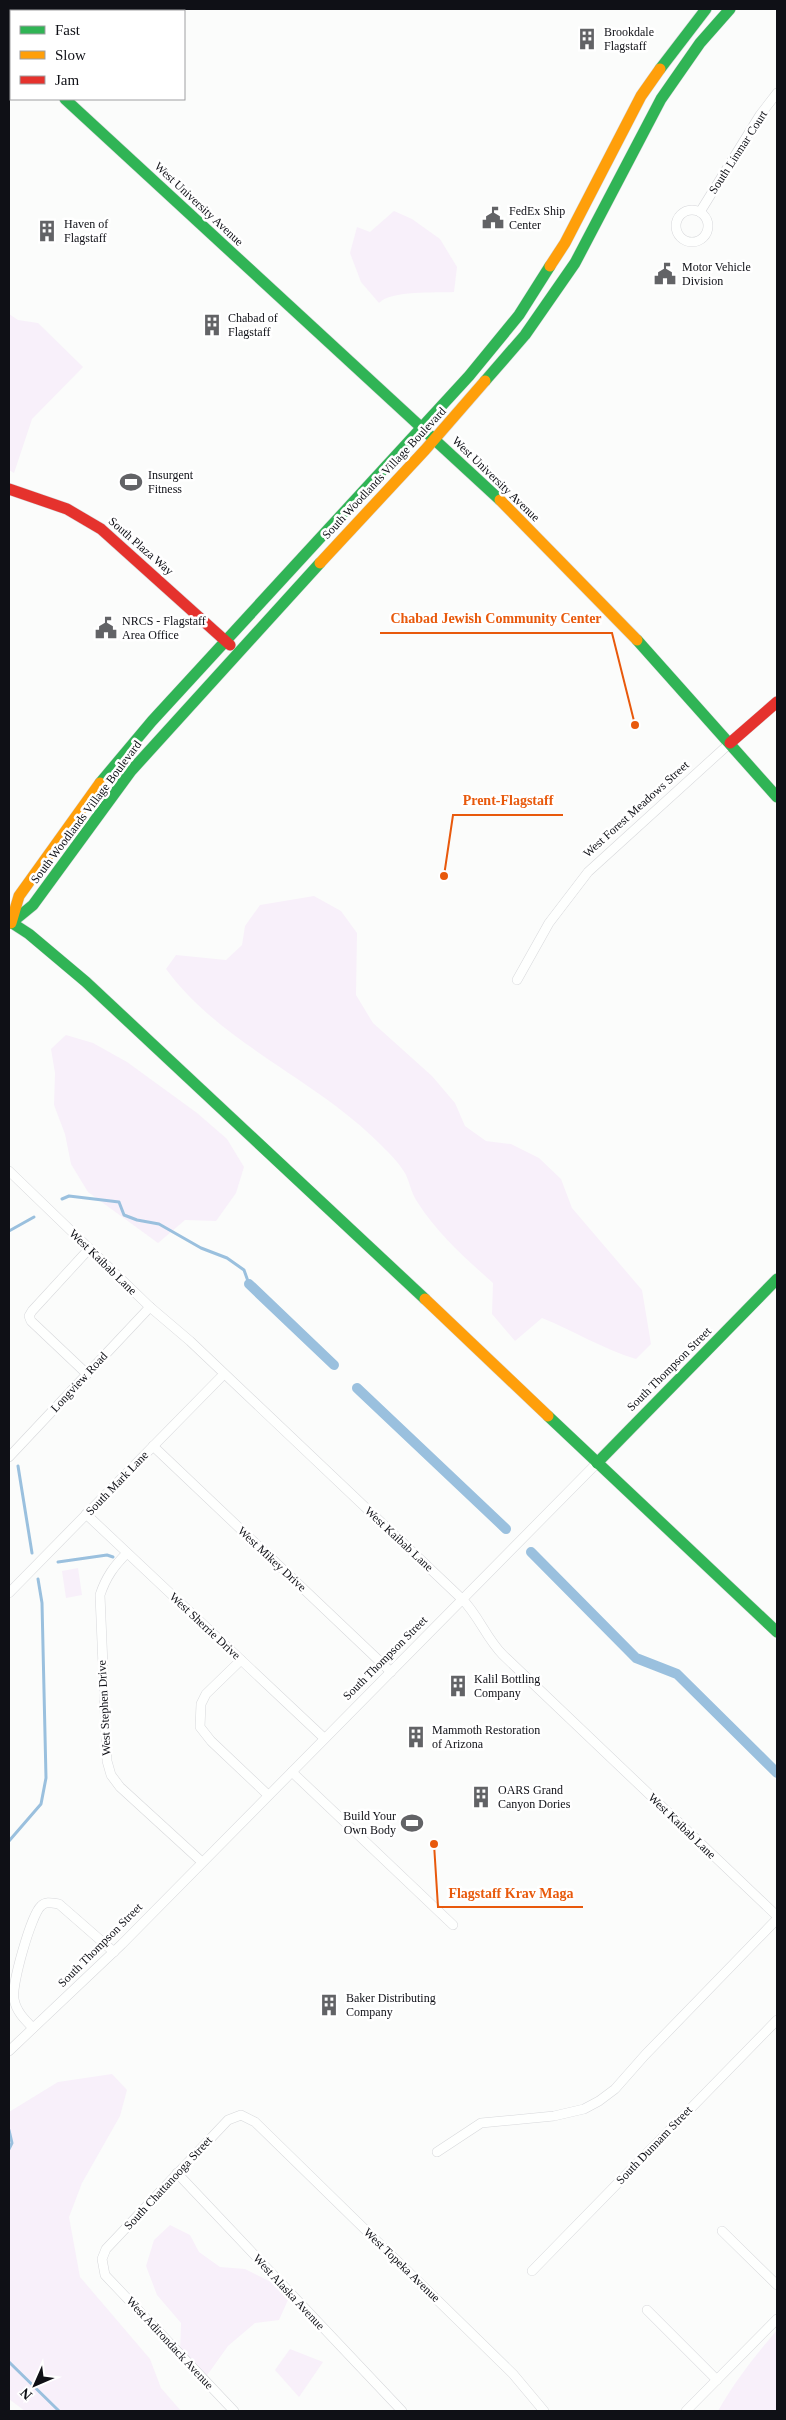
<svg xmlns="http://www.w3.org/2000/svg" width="786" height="2420" viewBox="0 0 786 2420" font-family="Georgia,serif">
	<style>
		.green { fill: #f8f0fa }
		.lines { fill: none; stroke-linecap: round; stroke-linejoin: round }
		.stream { stroke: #9ac0de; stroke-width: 3 }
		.canal { stroke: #9ac0de; stroke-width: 10 }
		.street-casing { stroke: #d7d8db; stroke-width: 10 }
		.fast-casing { stroke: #d7d8db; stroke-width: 12 }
		.slow-casing { stroke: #d7d8db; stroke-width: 12 }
		.jam-casing { stroke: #d7d8db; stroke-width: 12 }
		.street { stroke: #fefffe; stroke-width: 9 }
		.fast { stroke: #30b455; stroke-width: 11 }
		.slow { stroke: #ff9f0a; stroke-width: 11 }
		.jam { stroke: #e5322d; stroke-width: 11 }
		.labels { text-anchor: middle; stroke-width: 5; stroke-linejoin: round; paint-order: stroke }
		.poi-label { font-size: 12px; fill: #0f1016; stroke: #fff; text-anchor: start }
		.street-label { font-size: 12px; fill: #0f1016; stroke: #fff }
		.leader { fill: none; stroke: #e8590c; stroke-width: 2 }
		.callout-dot { fill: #e8590c; stroke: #fff; stroke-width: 2 }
		.callout-label { font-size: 14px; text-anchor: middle; font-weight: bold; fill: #e8590c; stroke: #fff; stroke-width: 5; stroke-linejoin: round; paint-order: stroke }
	</style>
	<rect width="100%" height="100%" fill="#fbfcfb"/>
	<g class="green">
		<path d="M394 211 412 219 440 239 457 267 454 292C436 293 391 290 379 303L361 282 350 253 357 227 370 232Z"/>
		<path d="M9 314 18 320 38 323 83 367 32 419 14 473 9 470Z"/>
		<path d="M314 896 341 911 357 933 356 995 373 1023 432 1076 455 1103 465 1126 486 1141 511 1144 539 1158 561 1179 572 1208 642 1290 651 1344 636 1359C603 1349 574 1331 542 1318L515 1341 492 1314 493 1283C466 1259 437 1233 418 1203 412 1195 410 1184 406 1175 401 1165 390 1154 382 1146 317 1079 222 1045 166 969L176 955 226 960 242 945 245 926 260 905Z"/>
		<path d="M66 1035 93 1043 127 1062 197 1113 227 1139 244 1167 236 1193 216 1221 185 1220 158 1243 88 1192 71 1164 65 1134 54 1105 55 1073 51 1049Z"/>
		<path d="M78 1568 82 1595 66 1598 62 1571Z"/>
		<path d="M112 2074 127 2090 120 2116 82 2183 69 2217 80 2277 150 2359 161 2388 181 2411H25L9 2399V2112L58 2082Z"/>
		<path d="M170 2225 190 2235 199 2252 220 2267 245 2269 273 2283 288 2300 279 2320 255 2323 228 2346 203 2381 180 2354 181 2323 157 2295 146 2266 154 2240Z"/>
		<path d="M777 2330V2411H718C735 2381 755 2356 777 2330Z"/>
		<path d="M290 2349 323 2362 299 2397 275 2370Z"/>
	</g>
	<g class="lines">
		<g class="stream">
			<path d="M62 1199 69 1196 119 1202 124 1215 137 1220 159 1224 201 1248 227 1258 244 1270 249 1284"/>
			<path d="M9 1231 34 1217"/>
			<path d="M18 1466 32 1553"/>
			<path d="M58 1562 107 1555 113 1557"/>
			<path d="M9 1841 41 1804 46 1778 42 1603 38 1579"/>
			<path d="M9 2130 12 2143 9 2149"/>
			<path d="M9 2362 59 2411"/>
		</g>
		<g class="canal">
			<path d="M249 1284 334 1365"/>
			<path d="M357 1388 506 1529"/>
			<path d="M531 1552 636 1658 677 1674 777 1773"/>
		</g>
		<g class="street-casing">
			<g id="street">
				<circle cx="692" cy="226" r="16"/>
				<path d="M700 212 760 115 777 93"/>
				<path d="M517 980 549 923 588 872 730 743"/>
				<path d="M9 1171 150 1307 190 1341 462 1599C479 1616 486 1638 503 1655L777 1916"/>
				<path d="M87 1374 31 1321 29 1316 32 1311 89 1249"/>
				<path d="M153 1446 391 1672"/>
				<path d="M9 1457 150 1307"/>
				<path d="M86 1514 324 1738"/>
				<path d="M127 1553C114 1566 106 1577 100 1595L107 1761 111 1775 120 1787 202 1862"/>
				<path d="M9 1593 224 1374"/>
				<path d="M241 1660 206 1694 201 1704 200 1727 211 1741 268 1795"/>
				<path d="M292 1772 453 1925"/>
				<path d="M33 2028C24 2019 16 2011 14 1999 11 1986 31 1915 41 1906 46 1901 52 1903 59 1904L114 1952"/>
				<path d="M9 2051 122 1944 597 1463"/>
				<path d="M437 2152 481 2123 554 2116 584 2109 599 2101 615 2089 645 2055 777 1919"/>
				<path d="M177 2173 402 2411"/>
				<path d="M722 2231 777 2285"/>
				<path d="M532 2271 777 2020"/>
				<path d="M647 2310 717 2380"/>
				<path d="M234 2411 105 2275 102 2259 106 2249 228 2120 241 2115 255 2122 513 2374 544 2411"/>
				<path d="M686 2411 777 2319"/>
			</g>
		</g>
		<g class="fast-casing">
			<g id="fast">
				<path d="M29 9 30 11"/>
				<path d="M660 69 706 9"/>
				<path d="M65 99 500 500"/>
				<path d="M485 381 525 335 575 263 661 99 700 43 730 9"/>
				<path d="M637 640 777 797"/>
				<path d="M100 783 152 721 469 376 519 315 550 266"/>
				<path d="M9 921 29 934 86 982 425 1299"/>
				<path d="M11 923 33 905 131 771 320 563"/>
				<path d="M548 1416 777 1632"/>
				<path d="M597 1463 777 1279"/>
			</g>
		</g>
		<g class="slow-casing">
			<g id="slow">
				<path d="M550 266 565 243 641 96 660 69"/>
				<path d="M500 500 637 640"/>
				<path d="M320 563 425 450 485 381"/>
				<path d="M11 923 19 896 100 783"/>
				<path d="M425 1299 548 1416"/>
			</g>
		</g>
		<g class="jam-casing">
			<g id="jam">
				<path d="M14 9 15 11"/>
				<path d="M9 489 67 509 101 529 230 645"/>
				<path d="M730 743 777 702"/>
			</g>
		</g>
		<use href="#street" class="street"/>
		<use href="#fast" class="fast"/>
		<use href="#slow" class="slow"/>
		<use href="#jam" class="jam"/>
	</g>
	<defs>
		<g id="building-bare" transform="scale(1.725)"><path d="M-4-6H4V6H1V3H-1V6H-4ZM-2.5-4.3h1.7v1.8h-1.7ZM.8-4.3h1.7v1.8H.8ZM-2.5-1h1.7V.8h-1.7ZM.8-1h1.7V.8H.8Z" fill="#626366" stroke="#fff" stroke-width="2.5" paint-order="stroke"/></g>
		<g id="civic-bare" transform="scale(1.725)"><path d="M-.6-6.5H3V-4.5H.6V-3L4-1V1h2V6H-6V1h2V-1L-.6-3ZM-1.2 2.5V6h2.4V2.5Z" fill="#626366" stroke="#fff" stroke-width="2.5" paint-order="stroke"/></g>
		<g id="stadium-bare" transform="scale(1.725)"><path d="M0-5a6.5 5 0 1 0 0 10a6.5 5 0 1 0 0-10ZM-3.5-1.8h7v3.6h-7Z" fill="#626366" stroke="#fff" stroke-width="2.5" paint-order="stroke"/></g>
	</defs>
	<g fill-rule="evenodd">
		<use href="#building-bare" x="587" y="39"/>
		<use href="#civic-bare" x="493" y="218"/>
		<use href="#building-bare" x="47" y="231"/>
		<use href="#civic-bare" x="665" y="274"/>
		<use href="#building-bare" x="212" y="325"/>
		<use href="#stadium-bare" x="131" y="482"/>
		<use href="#civic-bare" x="106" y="628"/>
		<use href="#building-bare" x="458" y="1686"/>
		<use href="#building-bare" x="416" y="1737"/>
		<use href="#building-bare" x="481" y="1797"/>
		<use href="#stadium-bare" x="412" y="1823"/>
		<use href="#building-bare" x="329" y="2005"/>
	</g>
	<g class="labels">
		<g class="poi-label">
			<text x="604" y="36">Brookdale<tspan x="604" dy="14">Flagstaff</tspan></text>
			<text x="509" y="215">FedEx Ship<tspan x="509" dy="14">Center</tspan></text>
			<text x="64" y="228">Haven of<tspan x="64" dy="14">Flagstaff</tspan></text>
			<text x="682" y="271">Motor Vehicle<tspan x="682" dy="14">Division</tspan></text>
			<text x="228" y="322">Chabad of<tspan x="228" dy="14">Flagstaff</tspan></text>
			<text x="148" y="479">Insurgent<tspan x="148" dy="14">Fitness</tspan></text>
			<text x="122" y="625">NRCS - Flagstaff<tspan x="122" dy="14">Area Office</tspan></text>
			<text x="474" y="1683">Kalil Bottling<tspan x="474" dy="14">Company</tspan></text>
			<text x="432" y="1734">Mammoth Restoration<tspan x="432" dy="14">of Arizona</tspan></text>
			<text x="498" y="1794">OARS Grand<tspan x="498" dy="14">Canyon Dories</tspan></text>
			<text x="396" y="1820" text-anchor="end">Build Your<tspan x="396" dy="14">Own Body</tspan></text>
			<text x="346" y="2002">Baker Distributing<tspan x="346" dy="14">Company</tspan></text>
		</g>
		<g class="street-label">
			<text transform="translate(738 152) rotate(-57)" y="4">South Linmar Court</text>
			<text transform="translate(199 204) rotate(43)" y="4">West University Avenue</text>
			<text transform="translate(384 473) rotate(-47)" y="4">South Woodlands Village Boulevard</text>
			<text transform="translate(496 479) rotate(44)" y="4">West University Avenue</text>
			<text transform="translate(141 546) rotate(41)" y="4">South Plaza Way</text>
			<text transform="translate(636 809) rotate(-42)" y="4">West Forest Meadows Street</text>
			<text transform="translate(86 812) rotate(-53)" y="4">South Woodlands Village Boulevard</text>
			<text transform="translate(103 1262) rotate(44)" y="4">West Kaibab Lane</text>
			<text transform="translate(669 1369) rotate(-45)" y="4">South Thompson Street</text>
			<text transform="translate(79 1382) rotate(-47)" y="4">Longview Road</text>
			<text transform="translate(117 1483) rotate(-46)" y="4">South Mark Lane</text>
			<text transform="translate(399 1539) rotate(43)" y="4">West Kaibab Lane</text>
			<text transform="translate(272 1559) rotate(43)" y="4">West Mikey Drive</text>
			<text transform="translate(205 1626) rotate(43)" y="4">West Sherrie Drive</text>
			<text transform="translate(385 1658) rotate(-45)" y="4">South Thompson Street</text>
			<text transform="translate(104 1708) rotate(-93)" y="4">West Stephen Drive</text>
			<text transform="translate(682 1826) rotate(44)" y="4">West Kaibab Lane</text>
			<text transform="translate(100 1945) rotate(-45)" y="4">South Thompson Street</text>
			<text transform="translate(654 2145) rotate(-46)" y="4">South Dunnam Street</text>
			<text transform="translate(168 2183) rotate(-47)" y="4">South Chattanooga Street</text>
			<text transform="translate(402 2265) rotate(44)" y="4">West Topeka Avenue</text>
			<text transform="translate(289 2292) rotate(47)" y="4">West Alaska Avenue</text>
			<text transform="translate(170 2343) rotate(47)" y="4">West Adirondack Avenue</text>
		</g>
	</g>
	<path class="leader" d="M635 725L612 633H380M444 876L453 815H563M434 1844L438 1907H583"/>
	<g class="callout-dot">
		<circle cx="635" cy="725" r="5"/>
		<circle cx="444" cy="876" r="5"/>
		<circle cx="434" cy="1844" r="5"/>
	</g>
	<g class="callout-label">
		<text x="496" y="623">Chabad Jewish Community Center</text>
		<text x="508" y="805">Prent-Flagstaff</text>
		<text x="511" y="1898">Flagstaff Krav Maga</text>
	</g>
	<rect width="786" height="2420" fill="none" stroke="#0f1016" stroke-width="20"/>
	<rect x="10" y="10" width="175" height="90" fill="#ffffff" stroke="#9f9fa2"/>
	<rect x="20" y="26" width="25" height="8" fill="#30b455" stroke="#9f9fa2"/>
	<text x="55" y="35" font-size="15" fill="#0f1016">Fast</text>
	<rect x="20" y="51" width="25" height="8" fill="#ff9f0a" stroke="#9f9fa2"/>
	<text x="55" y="60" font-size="15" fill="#0f1016">Slow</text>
	<rect x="20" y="76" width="25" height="8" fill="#e5322d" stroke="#9f9fa2"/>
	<text x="55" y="85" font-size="15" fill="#0f1016">Jam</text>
	<g transform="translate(35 2385) rotate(225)" stroke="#ffffff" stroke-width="4" paint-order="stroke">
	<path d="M0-4L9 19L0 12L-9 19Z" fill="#0f1016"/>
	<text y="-8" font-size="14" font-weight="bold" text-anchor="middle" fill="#0f1016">N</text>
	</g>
</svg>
